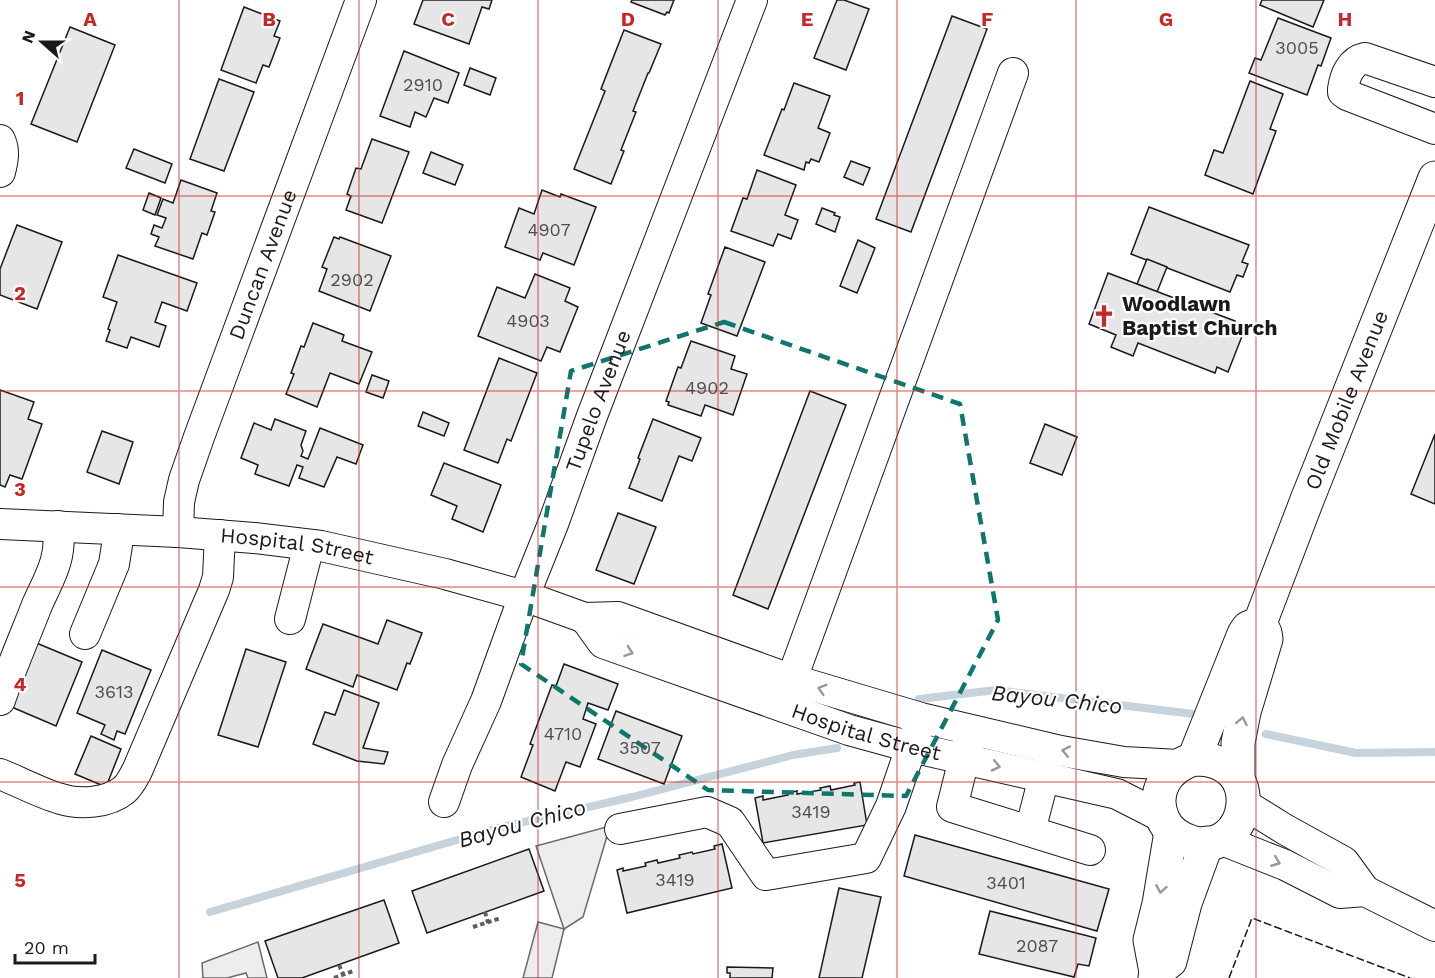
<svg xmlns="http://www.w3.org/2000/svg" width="1435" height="978" viewBox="0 0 1435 978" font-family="'Work Sans',sans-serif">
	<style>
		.parking { fill: #ededed; stroke: #6a6a6a; stroke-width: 1.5 }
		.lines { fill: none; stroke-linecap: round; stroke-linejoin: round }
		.stream { stroke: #c6d2dc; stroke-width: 8 }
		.building { fill: #e6e6e6; stroke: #1a1a1a; stroke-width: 1.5 }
		.minor-casing { stroke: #1a1a1a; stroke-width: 32 }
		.major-casing { stroke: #1a1a1a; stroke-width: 35 }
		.path { stroke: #5f5f5f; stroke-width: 4; stroke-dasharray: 4.5 3; stroke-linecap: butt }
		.minor { stroke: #fff; stroke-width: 30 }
		.major { stroke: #fff; stroke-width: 33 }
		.fence { stroke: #1a1a1a; stroke-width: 1.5; stroke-dasharray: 8 3; stroke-linecap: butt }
		.oneway { stroke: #989898 }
		.marked { fill: none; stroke: #0f766e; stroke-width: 4.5; stroke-dasharray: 12 8; stroke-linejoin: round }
		.grid { fill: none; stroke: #c62828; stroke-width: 1.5; stroke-opacity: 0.55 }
		.labels { text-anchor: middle; stroke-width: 4.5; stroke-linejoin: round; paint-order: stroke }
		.number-label { font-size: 18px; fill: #4d4d4d }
		.street-label { font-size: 21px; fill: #1a1a1a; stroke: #fff }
		.poi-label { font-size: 21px; font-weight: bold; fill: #1a1a1a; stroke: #fff; text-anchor: start }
		.water-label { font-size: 22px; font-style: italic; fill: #1a1a1a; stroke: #fff }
		.grid-label { font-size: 20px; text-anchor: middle; font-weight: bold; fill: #c62828; stroke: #fff; stroke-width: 4.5; stroke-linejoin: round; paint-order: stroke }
	</style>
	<rect width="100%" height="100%" fill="#fff"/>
	<g class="parking">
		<path d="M610 826 583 917 564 929 552 978H523L538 922 564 929 536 846Z"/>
		<path d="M258 942 267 978H248L246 973 227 978H203L202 963Z"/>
	</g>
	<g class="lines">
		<g class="stream">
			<path d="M919 699 996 690 1194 714"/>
			<path d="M1266 734 1356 753 1435 752"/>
			<path d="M210 912 498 828 632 797 793 755 837 748"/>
		</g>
	</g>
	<g class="building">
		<path d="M423 0H492L489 9 482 7 469 44 414 24Z"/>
		<path d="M632 0H674L669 13 667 12 665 15 631 2Z"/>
		<path d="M837 0H844L869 9 846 70 814 58Z"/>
		<path d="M1262 0H1324L1313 27 1260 5Z"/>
		<path d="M244 7 280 21 274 36 280 38 269 67 263 65 256 83 221 70Z"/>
		<path d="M952 16 987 29 911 232 876 219Z"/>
		<path d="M1278 18 1331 38 1321 66 1318 65 1307 95 1249 73 1255 58 1261 60Z"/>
		<path d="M70 27 115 45 77 142 31 124Z"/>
		<path d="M624 30 661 44 649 73H648L633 111 636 112 621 150 624 151 611 184 574 169 605 91 601 89Z"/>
		<path d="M404 51 459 73 448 103 434 98 426 117 415 112 410 127 380 116Z"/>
		<path d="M470 68 496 78 490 95 464 85Z"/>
		<path d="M219 79 254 92 224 171 190 159Z"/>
		<path d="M1250 81 1283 94 1270 129 1276 131 1253 194 1205 175 1214 150 1223 153Z"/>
		<path d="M794 83 830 96 818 128 830 133 819 162 811 159 809 163 806 162 804 170 764 155 782 109 784 110Z"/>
		<path d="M372 139 409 152 382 223 346 210 351 196 347 194 356 168 361 169Z"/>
		<path d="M134 149 172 164 165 183 126 168Z"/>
		<path d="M431 152 463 165 455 185 423 173Z"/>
		<path d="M851 161 870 168 863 185 844 177Z"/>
		<path d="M757 170 796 185 785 215 798 220 791 239 778 234 773 246 731 231 743 198 747 199Z"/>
		<path d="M181 180 217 193 211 211 215 212 207 235 202 233 193 259 155 246 159 237 151 234 154 225 162 228 166 218 157 215 163 199 173 203Z"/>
		<path d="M542 190 560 197 561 194 596 207 574 265 543 253 540 260 505 247 519 208 534 214Z"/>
		<path d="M149 193 161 198 155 215 143 210Z"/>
		<path d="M1149 207 1249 245 1242 262 1248 264 1243 277 1237 275 1230 292 1131 254Z"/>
		<path d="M822 208 835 213 834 215 840 217 835 232 816 224Z"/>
		<path d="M17 225 62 242 37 309 0 295V269Z"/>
		<path d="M334 237 339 239 340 237 391 256 370 311 319 291 327 269 322 267Z"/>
		<path d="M858 240 875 248 857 293 840 286Z"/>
		<path d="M725 247 765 262 737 336 701 323 711 295 708 294Z"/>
		<path d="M118 255 197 283 187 311 162 302 155 322 166 326 159 347 131 337 127 348 106 341 110 330 108 329 117 302 103 297Z"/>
		<path d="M1147 259 1167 267 1157 292 1137 284Z"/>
		<path d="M1108 273 1235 321 1233 327 1244 331 1228 372 1217 367 1215 373 1138 343 1133 356 1111 347 1116 335 1089 324Z"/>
		<path d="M535 274 570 288 565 301 578 307 560 352 547 347 541 361 478 336 497 287 525 298Z"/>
		<path d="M313 323 344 335 342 341 372 352 359 384 330 373 317 407 286 394 294 374 291 373 301 346 304 347Z"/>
		<path d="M691 341 735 356 731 369 747 374 733 415 705 405 701 416 668 405 669 402 666 401 678 367 681 368Z"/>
		<path d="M499 358 537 373 511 441 507 439 498 463 464 450Z"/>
		<path d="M372 375 389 381 383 398 366 392Z"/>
		<path d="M0 390 34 402 28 419 42 424 22 479 10 475 5 487 0 485Z"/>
		<path d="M810 391 846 405 768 609 733 595Z"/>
		<path d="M423 412 449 423 444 436 418 426Z"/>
		<path d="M275 419 306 431 301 445 303 451 301 456 308 459 320 428 363 445 356 464 337 457 324 487 299 478 303 467 297 465 289 486 255 474 258 465 241 458 254 423 271 430Z"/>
		<path d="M653 419 701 438 692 461 679 456 662 501 629 488 640 459 638 458Z"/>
		<path d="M1045 424 1077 437 1062 475 1030 463Z"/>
		<path d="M102 431 133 442 119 484 87 472Z"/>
		<path d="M1435 434V504L1411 494Z"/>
		<path d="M444 463 501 485 483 532 452 519 457 506 431 495Z"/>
		<path d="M618 513 656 527 634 584 596 570Z"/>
		<path d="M387 620 422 633 410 664 407 663 397 690 357 675 353 687 306 669 323 624 378 644Z"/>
		<path d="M34 642 82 662 56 726 7 705Z"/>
		<path d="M246 649 286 662 258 747 218 735Z"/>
		<path d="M102 650 151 670 125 734 117 731 114 740 101 734 105 725 77 713Z"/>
		<path d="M564 664 618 684 608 710 588 703 583 719 596 724 580 767 566 762 555 791 521 777 533 745 530 744 552 685 556 686Z"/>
		<path d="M344 690 379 703 363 748 388 752 384 764 357 761 313 744 325 712 335 715Z"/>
		<path d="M616 711 682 736 664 784 598 759Z"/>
		<path d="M91 736 121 749 106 787 75 774Z"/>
		<path d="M860 782 867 825 763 843 755 798 763 796V800L788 795 787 793 797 791V794L821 790 820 788 830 786 831 790 855 785 854 783Z"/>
		<path d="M915 835 1109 889 1097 931 904 876Z"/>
		<path d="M722 844 732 888 627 913 617 870 623 868V871L646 866 645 863 657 860 658 863 680 858 679 855 692 852 693 854 715 849 714 846Z"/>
		<path d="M529 849 544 891 427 933 412 891Z"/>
		<path d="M839 888 881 897 862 978H819Z"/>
		<path d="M384 900 399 943 302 978H278L265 941Z"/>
		<path d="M990 911 1096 938 1089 966 1078 964 1074 977 979 954Z"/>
		<path d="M727 967 773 968 772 978H730V973H727Z"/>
	</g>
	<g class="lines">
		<g class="minor-casing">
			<g id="minor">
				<path d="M1435 82 1365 58C1351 61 1345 75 1343 89V92L1347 95 1435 129"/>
				<path d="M0 140C5 151 3 160 0 172"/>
				<path id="s1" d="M0 524 178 532 254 538 321 546 445 574 524 596 585 618 618 617 790 679 921 718 1061 751 1124 762 1179 765"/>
				<path id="s2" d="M178 532 179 502 184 480 199 437 361 0"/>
				<path id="s3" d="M585 618 603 643 849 730 911 747 1117 794 1162 817"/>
				<path d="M290 619 309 545"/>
				<path d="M85 634 114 564 117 545V529"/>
				<path d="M0 700C11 668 25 636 37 605 50 576 62 559 58 526"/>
				<path d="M782 706 1013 73"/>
				<path d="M969 739 952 807 1090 850"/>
				<path d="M0 774C20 782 40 793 61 799 80 805 108 803 124 790 130 785 133 778 137 771L214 590 218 577 220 535"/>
				<path id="s4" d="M444 802 457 765 486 701 524 596 553 524 592 416 752 0"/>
				<path d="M1244 804 1286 830 1344 862 1365 891 1435 926"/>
				<path d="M620 829 707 812 730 822 766 875 866 858 891 806 918 727"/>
				<path d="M1030 831 1044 777"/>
				<path d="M1222 840 1285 865 1340 893 1365 891"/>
			</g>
		</g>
		<g class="major-casing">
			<g id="major">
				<path id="s5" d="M1194 759 1244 634 1248 628 1260 623 1307 500 1435 178"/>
				<path d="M1194 759C1269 757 1250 859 1191 842 1179 838 1168 831 1163 819 1151 792 1167 767 1194 759Z"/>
				<path d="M1238 779V743L1244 712 1266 639 1265 633 1260 623"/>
				<path d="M1156 972 1170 961 1185 903 1207 843"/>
				<path d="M1155 978 1156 972 1150 940 1159 904 1171 832"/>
			</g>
		</g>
		<g class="path">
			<path d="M485 912 488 923"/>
			<path d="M473 927 501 918"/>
			<path d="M339 965 343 974"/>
			<path d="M334 978 353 971"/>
		</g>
		<use href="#minor" class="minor"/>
		<use href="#major" class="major"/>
		<path class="fence" d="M1229 978 1252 918 1410 978"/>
	</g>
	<defs><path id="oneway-chevron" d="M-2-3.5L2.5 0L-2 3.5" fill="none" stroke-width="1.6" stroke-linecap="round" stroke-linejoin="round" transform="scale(1.5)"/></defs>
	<g class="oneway">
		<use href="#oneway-chevron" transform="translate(629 652) rotate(19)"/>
		<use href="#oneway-chevron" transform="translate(822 689) rotate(-163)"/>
		<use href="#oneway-chevron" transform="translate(1242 721) rotate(-79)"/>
		<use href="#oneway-chevron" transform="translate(1066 751) rotate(-169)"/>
		<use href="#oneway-chevron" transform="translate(996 766) rotate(13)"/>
		<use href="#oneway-chevron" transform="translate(1276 862) rotate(22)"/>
		<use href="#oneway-chevron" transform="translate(1161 889) rotate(100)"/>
	</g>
	<path class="marked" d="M724 322 960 404 998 620 906 796 708 790 521 664 571 371Z"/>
	<path class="grid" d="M179 0V978M359 0V978M538 0V978M718 0V978M897 0V978M1076 0V978M1256 0V978M0 196H1435M0 391H1435M0 587H1435M0 782H1435"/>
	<defs>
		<g id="church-bare" transform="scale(1.8)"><path d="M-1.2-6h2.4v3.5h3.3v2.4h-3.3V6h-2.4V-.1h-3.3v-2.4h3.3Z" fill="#c62828" stroke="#fff" stroke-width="2.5" paint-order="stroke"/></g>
	</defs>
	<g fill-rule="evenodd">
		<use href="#church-bare" x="1104" y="316"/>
	</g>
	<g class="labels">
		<g class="number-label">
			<text x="1297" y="54">3005</text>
			<text x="423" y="91">2910</text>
			<text x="549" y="236">4907</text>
			<text x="352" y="286">2902</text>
			<text x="528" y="327">4903</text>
			<text x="707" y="394">4902</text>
			<text x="114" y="698">3613</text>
			<text x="563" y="740">4710</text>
			<text x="640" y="754">3507</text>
			<text x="811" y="818">3419</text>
			<text x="675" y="886">3419</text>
			<text x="1006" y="889">3401</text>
			<text x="1037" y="952">2087</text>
		</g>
		<g class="street-label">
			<text dy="7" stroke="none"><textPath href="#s2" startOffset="282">Duncan Avenue</textPath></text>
			<text dy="7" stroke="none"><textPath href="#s5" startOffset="394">Old Mobile Avenue</textPath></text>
			<text dy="7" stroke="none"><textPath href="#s4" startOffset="430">Tupelo Avenue</textPath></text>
			<text dy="7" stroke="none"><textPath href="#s1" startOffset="298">Hospital Street</textPath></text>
			<text dy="7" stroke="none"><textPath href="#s3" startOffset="309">Hospital Street</textPath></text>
		</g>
		<g class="poi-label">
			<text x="1122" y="311">Woodlawn<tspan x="1122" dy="24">Baptist Church</tspan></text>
		</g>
		<g class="water-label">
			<text transform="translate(1057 699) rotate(6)" y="8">Bayou Chico</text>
			<text transform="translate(522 823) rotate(-15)" y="8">Bayou Chico</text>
		</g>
	</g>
	<g class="grid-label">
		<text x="90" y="26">A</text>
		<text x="269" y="26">B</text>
		<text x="448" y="26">C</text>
		<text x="628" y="26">D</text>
		<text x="807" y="26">E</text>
		<text x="987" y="26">F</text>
		<text x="1166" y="26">G</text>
		<text x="1345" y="26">H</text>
		<text x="20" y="105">1</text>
		<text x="20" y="300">2</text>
		<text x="20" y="496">3</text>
		<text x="20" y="691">4</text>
		<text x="20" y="887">5</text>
	</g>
	<g transform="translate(42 42) rotate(291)" stroke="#ffffff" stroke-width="4.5" paint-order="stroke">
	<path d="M0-4.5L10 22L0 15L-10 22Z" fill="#1a1a1a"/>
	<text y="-9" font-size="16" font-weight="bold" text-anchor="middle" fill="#1a1a1a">N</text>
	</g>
	<path d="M15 954v9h80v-9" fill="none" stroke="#1a1a1a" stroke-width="3"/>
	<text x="24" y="954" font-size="18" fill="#1a1a1a" stroke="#ffffff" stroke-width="4.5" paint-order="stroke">20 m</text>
</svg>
